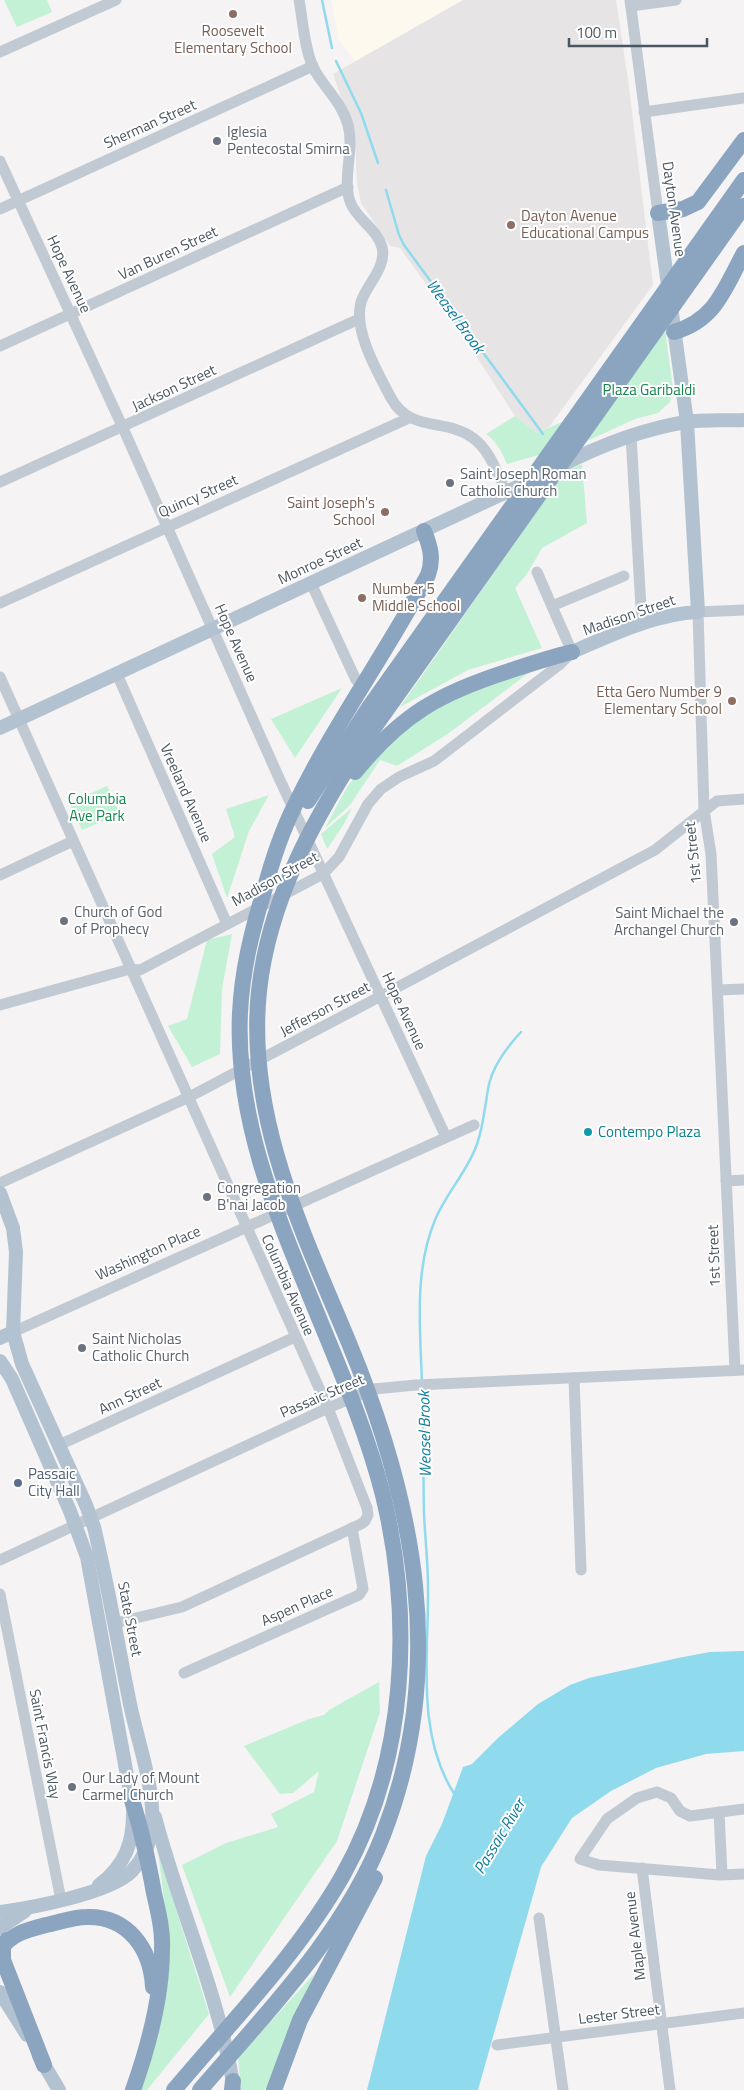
<svg xmlns="http://www.w3.org/2000/svg" width="744" height="2090" viewBox="0 0 744 2090" font-family="'Titillium Web',sans-serif">
	<style>
		.commercial { fill: #fdf9ef }
		.education { fill: #e6e4e5 }
		.green { fill: #c3f1d5 }
		.water { fill: #90daee }
		.lines { fill: none; stroke-linecap: round; stroke-linejoin: round }
		.stream { stroke: #90daee; stroke-width: 2.5 }
		.minor { stroke: #c1cad2; stroke-width: 11 }
		.major { stroke: #b3c2d1; stroke-width: 14 }
		.highway { stroke: #8ba5c1; stroke-width: 16 }
		.education-dot { fill: #8d6e63; stroke: #fff; stroke-width: 2 }
		.worship-dot { fill: #6b7280; stroke: #fff; stroke-width: 2 }
		.culture-dot { fill: #0f9aa8; stroke: #fff; stroke-width: 2 }
		.service-dot { fill: #5c6f8a; stroke: #fff; stroke-width: 2 }
		.labels { text-anchor: middle; stroke-width: 4; stroke-linejoin: round; paint-order: stroke }
		.education-label { font-size: 15px; fill: #785e54; stroke: #fff; text-anchor: start }
		.street-label { font-size: 15px; fill: #4a5661; stroke: #fff }
		.worship-label { font-size: 15px; fill: #5b616d; stroke: #fff; text-anchor: start }
		.park-label { font-size: 15px; fill: #17864f; stroke: #fff }
		.culture-label { font-size: 15px; fill: #0d838f; stroke: #fff; text-anchor: start }
		.service-label { font-size: 15px; fill: #4e5e75; stroke: #fff; text-anchor: start }
		.water-label { font-size: 16px; font-style: italic; fill: #0c7c9b; stroke: #fff }
	</style>
	<rect width="100%" height="100%" fill="#f5f3f3"/>
	<path class="commercial" d="M331 0H463L355 62 339 40Z"/>
	<path class="education" d="M463 0H616L628 79 653 285 549 427 537 433 515 416 460 331 400 248 390 246 361 203 357 184 355 138 333 74Z"/>
	<g class="green">
		<path d="M4 0H47L52 12 17 27Z"/>
		<path d="M665 329 673 389 670 402 658 413 635 419 587 441 507 464C502 452 497 442 486 434L515 416 537 433 612 400Z"/>
		<path d="M582 464 587 523 542 548 527 574 515 588 542 648 468 670 400 707 565 471Z"/>
		<path d="M543 662 449 733 397 766 380 760 350 805 325 828 347 787 372 756 436 703Z"/>
		<path d="M342 688 295 758 271 719Z"/>
		<path d="M107 786 120 814 82 830 69 803Z"/>
		<path d="M269 795 249 831 227 898 212 854 235 837 226 809Z"/>
		<path d="M352 808 344 824 327 849 321 834Z"/>
		<path d="M232 934 222 989 220 1054 192 1067 168 1026 187 1019 207 940Z"/>
		<path d="M379 1682 380 1712 337 1841 230 1997 182 1865 226 1843 278 1827 271 1814 314 1792 319 1771 293 1793 280 1794 244 1746 309 1719 324 1715 329 1710Z"/>
		<path d="M158 1852 209 2014 147 2090H140L169 1938Z"/>
		<path d="M315 1973 265 2090H241L238 2057Z"/>
	</g>
	<path class="water" d="M744 1651V1751L706 1754 656 1768 611 1791 572 1818 541 1867 478 2090H367L426 1856 442 1824 463 1767 472 1764 499 1737 538 1704 570 1685 589 1678 678 1658 710 1652Z"/>
	<g class="lines">
		<g class="stream">
			<path d="M322 0 332 48"/>
			<path d="M336 61 361 113 378 163"/>
			<path d="M386 190 399 235 404 245 543 434"/>
			<path d="M422 1382C420 1329 414 1270 435 1220 446 1193 468 1171 477 1144 484 1124 485 1104 489 1084 494 1064 507 1047 521 1032"/>
			<path d="M422 1388C424 1429 423 1471 424 1513 425 1538 428 1562 428 1586 429 1654 415 1734 455 1795"/>
		</g>
		<g class="minor">
			<path d="M299 0C303 21 304 47 313 67 323 87 342 102 348 125 355 150 341 180 351 204 358 220 377 229 382 247 387 267 367 284 361 302 353 331 378 373 391 398 410 433 447 418 473 438 491 451 497 474 506 492"/>
			<path d="M630 0 658 213"/>
			<path d="M631 6 676 0"/>
			<path d="M0 52 116 0"/>
			<path d="M644 112 744 98"/>
			<path d="M0 161 123 428 279 778 446 1137"/>
			<path d="M0 209 313 66"/>
			<path d="M0 346 348 187"/>
			<path d="M631 436 642 625"/>
			<path d="M0 482 359 319"/>
			<path d="M311 583 356 680"/>
			<path d="M0 603 409 418"/>
			<path d="M552 606 624 576"/>
			<path d="M117 674 227 924"/>
			<path d="M0 677 328 1408 367 1508 368 1515 365 1521 361 1524 182 1607 115 1623"/>
			<path d="M0 875 73 841"/>
			<path d="M718 990 744 989"/>
			<path d="M0 1005 130 969 140 970 323 874 339 857 368 804 381 789 399 777 434 761 559 665 572 652 537 572"/>
			<path d="M726 1181 744 1180"/>
			<path d="M0 1183 189 1097 381 996 655 850 717 801 744 799"/>
			<path d="M13 1332 474 1125"/>
			<path d="M735 1370 711 854 704 810 698 612 744 610"/>
			<path d="M574 1378 581 1570"/>
			<path d="M59 1445 295 1337"/>
			<path d="M0 1560 328 1408 374 1389 416 1385 744 1370"/>
			<path d="M0 1594 61 1900"/>
			<path d="M184 1673 359 1595 363 1589 352 1528"/>
			<path d="M744 1809 690 1816 680 1811 671 1798 657 1792 637 1798 607 1819 580 1859 599 1865 720 1875 744 1874"/>
			<path d="M719 1812 722 1874"/>
			<path d="M642 1868 670 2090"/>
			<path d="M539 1918 563 2090"/>
			<path d="M497 2045 744 2013"/>
		</g>
		<g class="major">
			<path d="M560 466C599 446 643 429 686 422 705 419 725 421 744 420"/>
			<path d="M572 652C612 635 654 614 698 612L687 422 658 213"/>
			<path d="M0 728 532 480"/>
			<path d="M0 1193 13 1228 16 1252 13 1332 22 1364 86 1505 94 1527C108 1585 118 1645 130 1704 138 1743 155 1788 152 1827 150 1843 143 1859 132 1871 111 1893 31 1908 0 1912"/>
			<path d="M0 1338 13 1332"/>
			<path d="M0 1361 12 1379 70 1511 87 1557 133 1808C134 1841 126 1865 99 1885"/>
			<path d="M155 1817C179 1909 220 1996 234 2090"/>
			<path d="M0 1928 25 1911"/>
			<path d="M0 1992 27 2035"/>
			<path d="M39 2056 59 2090"/>
		</g>
		<g class="highway">
			<path d="M658 213 683 209 698 202 744 140"/>
			<path d="M674 332C716 320 724 289 744 253"/>
			<path d="M355 772C402 714 440 693 509 671 530 664 551 657 572 652"/>
			<path d="M308 801 368 709 744 180"/>
			<path d="M131 1797C141 1828 148 1860 154 1893 158 1911 163 1930 162 1949 162 1997 149 2045 133 2090"/>
			<path d="M7 1940 3 1947V1960L44 2065"/>
			<path d="M0 1949C13 1933 27 1930 46 1925 60 1922 73 1917 87 1917 128 1916 151 1949 153 1987"/>
			<path d="M174 2090C232 2021 298 1954 343 1875 407 1761 413 1619 383 1495 368 1436 344 1379 321 1323 280 1223 235 1123 240 1013 242 970 252 931 264 891 272 861 281 833 295 805 334 725 386 653 428 575 434 559 430 546 424 531"/>
			<path d="M200 2090C268 2011 345 1933 383 1835 448 1667 415 1503 349 1343 302 1230 246 1116 259 991 269 899 314 819 363 743L744 206"/>
			<path d="M232 2090 233 2081"/>
			<path d="M274 2090 300 2020 375 1878"/>
		</g>
	</g>
	<g class="education-dot">
		<circle cx="233" cy="14" r="5"/>
		<circle cx="511" cy="225" r="5"/>
		<circle cx="385" cy="512" r="5"/>
		<circle cx="362" cy="598" r="5"/>
		<circle cx="732" cy="701" r="5"/>
	</g>
	<g class="worship-dot">
		<circle cx="217" cy="141" r="5"/>
		<circle cx="450" cy="483" r="5"/>
		<circle cx="64" cy="921" r="5"/>
		<circle cx="734" cy="922" r="5"/>
		<circle cx="207" cy="1197" r="5"/>
		<circle cx="82" cy="1348" r="5"/>
		<circle cx="72" cy="1787" r="5"/>
	</g>
	<circle class="culture-dot" cx="588" cy="1132" r="5"/>
	<circle class="service-dot" cx="18" cy="1483" r="5"/>
	<g class="labels">
		<g class="education-label">
			<text x="233" y="36" text-anchor="middle">Roosevelt<tspan x="233" dy="17">Elementary School</tspan></text>
			<text x="521" y="221">Dayton Avenue<tspan x="521" dy="17">Educational Campus</tspan></text>
			<text x="375" y="508" text-anchor="end">Saint Joseph's<tspan x="375" dy="17">School</tspan></text>
			<text x="372" y="594">Number 5<tspan x="372" dy="17">Middle School</tspan></text>
			<text x="722" y="697" text-anchor="end">Etta Gero Number 9<tspan x="722" dy="17">Elementary School</tspan></text>
		</g>
		<g class="street-label">
			<text transform="translate(150 124) rotate(-24)" y="5">Sherman Street</text>
			<text transform="translate(674 209) rotate(82)" y="5">Dayton Avenue</text>
			<text transform="translate(168 253) rotate(-25)" y="5">Van Buren Street</text>
			<text transform="translate(69 274) rotate(65)" y="5">Hope Avenue</text>
			<text transform="translate(174 388) rotate(-25)" y="5">Jackson Street</text>
			<text transform="translate(198 496) rotate(-24)" y="5">Quincy Street</text>
			<text transform="translate(320 561) rotate(-25)" y="5">Monroe Street</text>
			<text transform="translate(629 615) rotate(-19)" y="5">Madison Street</text>
			<text transform="translate(236 643) rotate(66)" y="5">Hope Avenue</text>
			<text transform="translate(186 793) rotate(66)" y="5">Vreeland Avenue</text>
			<text transform="translate(693 853) rotate(-96)" y="5">1st Street</text>
			<text transform="translate(275 879) rotate(-29)" y="5">Madison Street</text>
			<text transform="translate(325 1009) rotate(-28)" y="5">Jefferson Street</text>
			<text transform="translate(404 1011) rotate(65)" y="5">Hope Avenue</text>
			<text transform="translate(148 1253) rotate(-24)" y="5">Washington Place</text>
			<text transform="translate(714 1256) rotate(-92)" y="5">1st Street</text>
			<text transform="translate(288 1285) rotate(66)" y="5">Columbia Avenue</text>
			<text transform="translate(130 1396) rotate(-25)" y="5">Ann Street</text>
			<text transform="translate(322 1396) rotate(-23)" y="5">Passaic Street</text>
			<text transform="translate(297 1606) rotate(-24)" y="5">Aspen Place</text>
			<text transform="translate(130 1619) rotate(79)" y="5">State Street</text>
			<text transform="translate(45 1744) rotate(79)" y="5">Saint Francis Way</text>
			<text transform="translate(635 1936) rotate(-97)" y="5">Maple Avenue</text>
			<text transform="translate(619 2014) rotate(-7)" y="5">Lester Street</text>
		</g>
		<g class="worship-label">
			<text x="227" y="137">Iglesia<tspan x="227" dy="17">Pentecostal Smirna</tspan></text>
			<text x="460" y="479">Saint Joseph Roman<tspan x="460" dy="17">Catholic Church</tspan></text>
			<text x="74" y="917">Church of God<tspan x="74" dy="17">of Prophecy</tspan></text>
			<text x="724" y="918" text-anchor="end">Saint Michael the<tspan x="724" dy="17">Archangel Church</tspan></text>
			<text x="217" y="1193">Congregation<tspan x="217" dy="17">B'nai Jacob</tspan></text>
			<text x="92" y="1344">Saint Nicholas<tspan x="92" dy="17">Catholic Church</tspan></text>
			<text x="82" y="1783">Our Lady of Mount<tspan x="82" dy="17">Carmel Church</tspan></text>
		</g>
		<g class="park-label">
			<text x="649" y="395">Plaza Garibaldi</text>
			<text x="97" y="804">Columbia<tspan x="97" dy="17">Ave Park</tspan></text>
		</g>
		<g class="culture-label">
			<text x="598" y="1137">Contempo Plaza</text>
		</g>
		<g class="service-label">
			<text x="28" y="1479">Passaic<tspan x="28" dy="17">City Hall</tspan></text>
		</g>
		<g class="water-label">
			<text transform="translate(456 316) rotate(54)" y="6">Weasel Brook</text>
			<text transform="translate(424 1434) rotate(-91)" y="6">Weasel Brook</text>
			<text transform="translate(499 1836) rotate(-59)" y="6">Passaic River</text>
		</g>
	</g>
	<path d="M569 38v8h138v-8" fill="none" stroke="#4a5661" stroke-width="2.5"/>
	<text x="576" y="38" font-size="15" fill="#4a5661" stroke="#ffffff" stroke-width="4" paint-order="stroke">100 m</text>
</svg>
